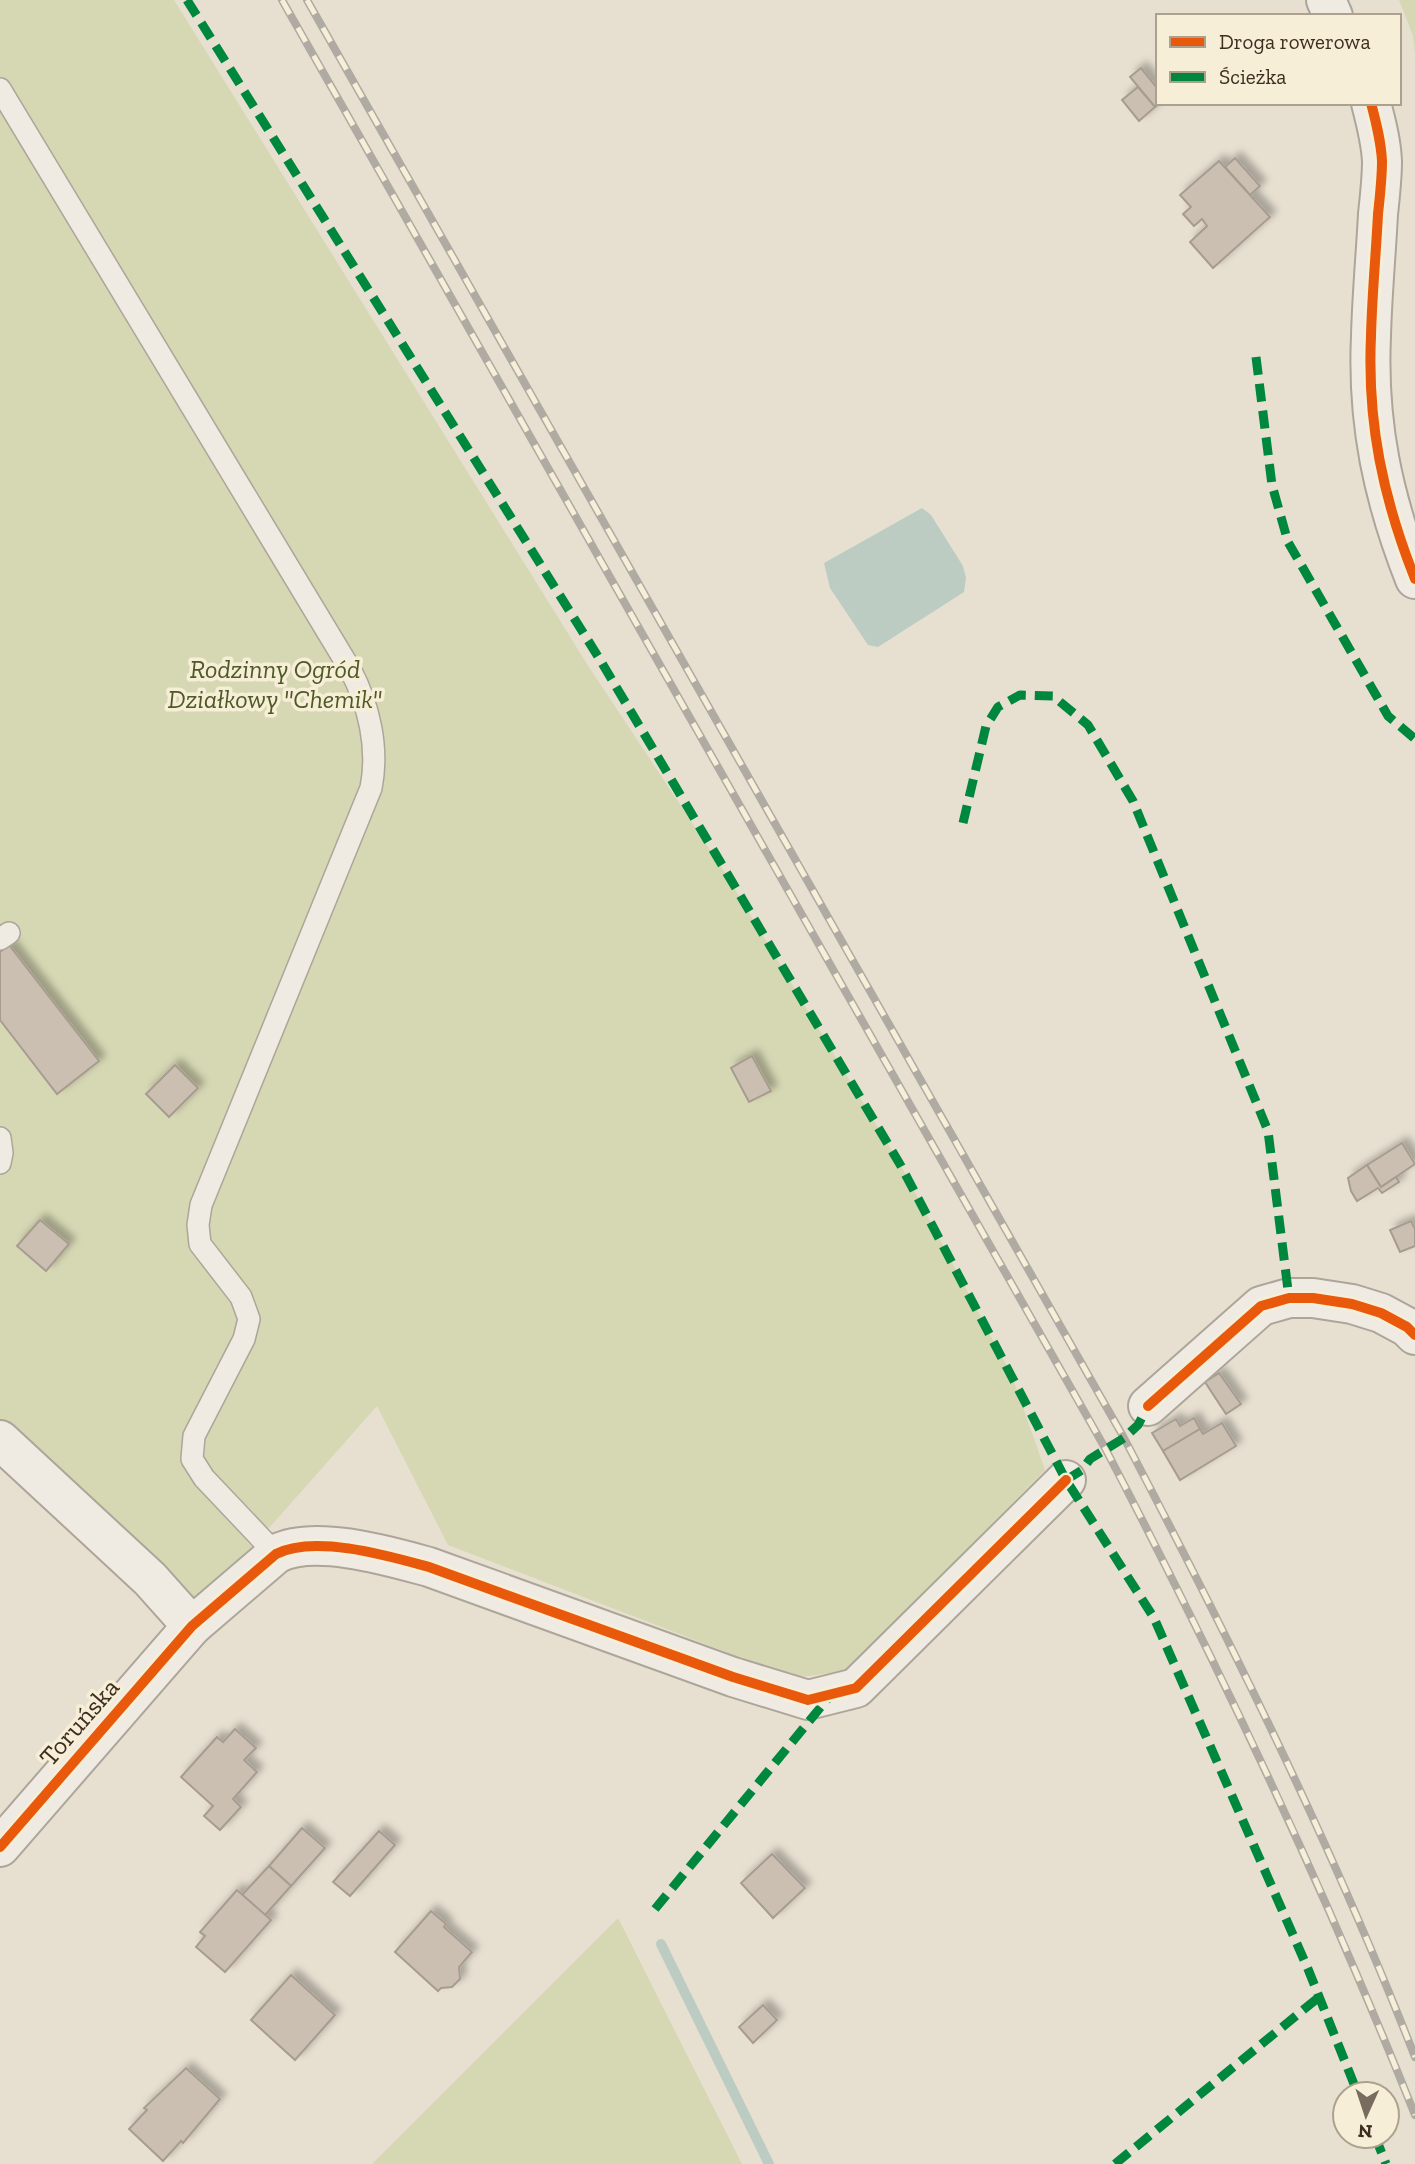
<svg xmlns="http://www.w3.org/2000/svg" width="1415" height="2164" viewBox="0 0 1415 2164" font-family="'Zilla Slab',serif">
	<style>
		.green { fill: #d6d7b3 }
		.water { fill: #bcccc2 }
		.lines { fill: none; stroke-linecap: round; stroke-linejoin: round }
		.stream { stroke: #bcccc2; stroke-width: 10 }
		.building { fill: #cbbfb2; stroke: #a89c90; stroke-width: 2; filter: url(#shadow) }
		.service-casing { stroke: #ada599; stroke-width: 24 }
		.minor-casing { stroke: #ada599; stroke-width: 42 }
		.service { stroke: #efebe3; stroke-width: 21 }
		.minor { stroke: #efebe3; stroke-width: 38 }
		.rail-casing { stroke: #afaaa2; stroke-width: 8 }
		.rail { stroke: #f7eed8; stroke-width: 5; stroke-dasharray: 16; stroke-linecap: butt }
		.quiet { stroke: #00873e; stroke-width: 9; stroke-dasharray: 18 9; stroke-linecap: butt }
		.cycleway-casing { stroke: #f7eed8; stroke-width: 15 }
		.cycleway { stroke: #e8590c; stroke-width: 10 }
		.labels { text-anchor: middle; stroke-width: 7; stroke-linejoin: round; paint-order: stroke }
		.park-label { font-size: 26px; font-style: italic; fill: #4d5a26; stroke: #f7eed8 }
		.street-label { font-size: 26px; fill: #3d2e20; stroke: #f7eed8 }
	</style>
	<defs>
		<filter id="shadow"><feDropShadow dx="6" dy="-6" stdDeviation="3.5" flood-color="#0004"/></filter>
	</defs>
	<rect width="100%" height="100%" fill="#e7e0d1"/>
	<g class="green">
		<path d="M0 0H174L587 664 724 871 901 1166 1012 1376 1045 1470 845 1671 794 1678 448 1545 377 1406 200 1606 0 1420Z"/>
		<path d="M1399 0H1415V54L1413 36Z"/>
		<path d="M618 1918 742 2164H372Z"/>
	</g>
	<path class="water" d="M922 508 931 515 963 566 966 578 964 592 878 647 868 645 830 588 824 563Z"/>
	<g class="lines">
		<path class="stream" d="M661 1944 769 2164"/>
	</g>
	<g class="building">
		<path d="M1141 68 1158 89V103H1160L1155 107 1130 77Z"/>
		<path d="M1138 87 1155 107 1139 121 1122 100Z"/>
		<path d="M1235 158 1260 186 1250 195 1225 167Z"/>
		<path d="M1219 161 1270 217 1213 268 1190 242 1207 226 1202 219 1194 226 1183 214 1191 207 1180 195Z"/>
		<path d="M9 945 99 1061 57 1094 0 1020V952Z"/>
		<path d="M752 1056 771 1091 749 1102 731 1068Z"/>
		<path d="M175 1065 198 1088 169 1117 146 1094Z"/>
		<path d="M1402 1143 1415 1164 1381 1187 1367 1165Z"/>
		<path d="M1367 1165 1381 1187 1396 1177 1399 1182 1382 1193 1378 1188 1357 1201 1351 1191 1348 1178Z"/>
		<path d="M40 1220 69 1244 46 1271 17 1246Z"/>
		<path d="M1411 1221 1415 1229V1246L1400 1252 1390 1230Z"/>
		<path d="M1219 1373 1241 1404 1226 1414 1205 1382Z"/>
		<path d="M1194 1418 1200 1429 1163 1451 1152 1433 1176 1419 1180 1426Z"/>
		<path d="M1222 1423 1236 1446 1180 1480 1163 1451 1200 1429 1203 1434Z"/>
		<path d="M235 1729 256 1748 244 1760 257 1772 233 1799 241 1807 220 1830 204 1816 213 1806 181 1777 217 1737 223 1742Z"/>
		<path d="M302 1828 325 1848 291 1886 269 1866Z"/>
		<path d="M379 1831 395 1845 350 1896 333 1882Z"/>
		<path d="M772 1854 805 1888 773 1918 741 1883Z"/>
		<path d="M269 1866 291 1886 265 1915 242 1895Z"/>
		<path d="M237 1890 271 1920 225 1972 196 1947 205 1936 200 1932Z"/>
		<path d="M431 1911 446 1924 444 1927 472 1952 459 1967 460 1979 452 1987 441 1988 438 1991 395 1952Z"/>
		<path d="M291 1975 335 2015 295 2060 251 2020Z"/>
		<path d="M763 2005 777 2020 753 2043 739 2027Z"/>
		<path d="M186 2068 220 2099 183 2143 181 2141 163 2161 129 2129 147 2110 144 2108Z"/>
	</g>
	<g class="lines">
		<g class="service-casing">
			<g id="service">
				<path d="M0 89 350 669C369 705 379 748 371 788L201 1205 198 1225 200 1244 241 1297 249 1319 244 1339 194 1436 192 1459 204 1478 276 1554"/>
				<path d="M0 939 9 933"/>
				<path d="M0 1138 2 1153 0 1163"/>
			</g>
		</g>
		<g class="minor-casing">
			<g id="minor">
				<path d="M1326 0 1333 16"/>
				<path d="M1371 103C1376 122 1381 141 1382 161 1382 178 1380 196 1378 214 1376 254 1372 295 1371 336 1367 423 1383 498 1415 579"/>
				<path d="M1148 1406 1261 1306 1289 1298H1313L1352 1304 1381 1313 1407 1327 1415 1335"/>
				<path d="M0 1440 150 1579 192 1626"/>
				<path d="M0 1847 192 1626 276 1554C314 1534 389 1556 429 1567L733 1677 808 1700 856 1688 1066 1480"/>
			</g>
		</g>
		<use href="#service" class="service"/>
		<use href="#minor" class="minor"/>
		<g class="rail-casing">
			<g id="rail">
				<path d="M282 0 1105 1448C1219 1666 1324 1887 1415 2115"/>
				<path d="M307 0 1124 1438C1230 1640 1332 1845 1415 2057"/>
			</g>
		</g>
		<use href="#rail" class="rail"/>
		<g class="quiet">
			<path d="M187 0 599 658 901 1166 1066 1480 1154 1618 1308 1969 1358 2094"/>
			<path d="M1256 357 1272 485 1288 542 1388 716 1415 739"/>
			<path d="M963 823 986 726 998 707 1020 695 1053 696 1088 725 1133 801 1268 1131 1289 1298"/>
			<path d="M1066 1480 1082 1470 1090 1459 1124 1438 1138 1425 1148 1406"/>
			<path d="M655 1909 829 1697"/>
			<path d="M1375 2136 1386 2164"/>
			<path d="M1115 2164 1319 1997"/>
		</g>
		<g class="cycleway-casing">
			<g id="cycleway">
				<path d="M1371 103C1376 122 1381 141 1382 161 1382 178 1380 196 1378 214 1376 254 1372 295 1371 336 1367 423 1383 498 1415 579"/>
				<path d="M1148 1406 1261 1306 1289 1298H1313L1352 1304 1381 1313 1407 1327 1415 1335"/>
				<path d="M0 1847 192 1626 276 1554C314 1534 389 1556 429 1567L733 1677 808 1700 856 1688 1066 1480"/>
			</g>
		</g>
		<use href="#cycleway" class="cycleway"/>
	</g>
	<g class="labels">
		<g class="park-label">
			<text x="275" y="678">Rodzinny Ogród<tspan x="275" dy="30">Działkowy "Chemik"</tspan></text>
		</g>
		<g class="street-label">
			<text transform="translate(79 1722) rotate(-49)" y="9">Toruńska</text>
		</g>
	</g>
	<rect x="1156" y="14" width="245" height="91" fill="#f7eed8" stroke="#ada18e" stroke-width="2"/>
	<rect x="1170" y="37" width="35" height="10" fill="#e8590c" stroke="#ada18e" stroke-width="2"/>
	<text x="1219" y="49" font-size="21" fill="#3d2e20">Droga rowerowa</text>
	<rect x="1170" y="72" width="35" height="10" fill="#00873e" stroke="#ada18e" stroke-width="2"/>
	<text x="1219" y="84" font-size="21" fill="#3d2e20">Ścieżka</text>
	<g transform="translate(1366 2115) rotate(183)"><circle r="33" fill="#f7eed8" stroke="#ada18e" stroke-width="2"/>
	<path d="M0-5L12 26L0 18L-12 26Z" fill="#786c5e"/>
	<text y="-10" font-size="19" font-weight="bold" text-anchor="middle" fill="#3d2e20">N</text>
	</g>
</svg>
